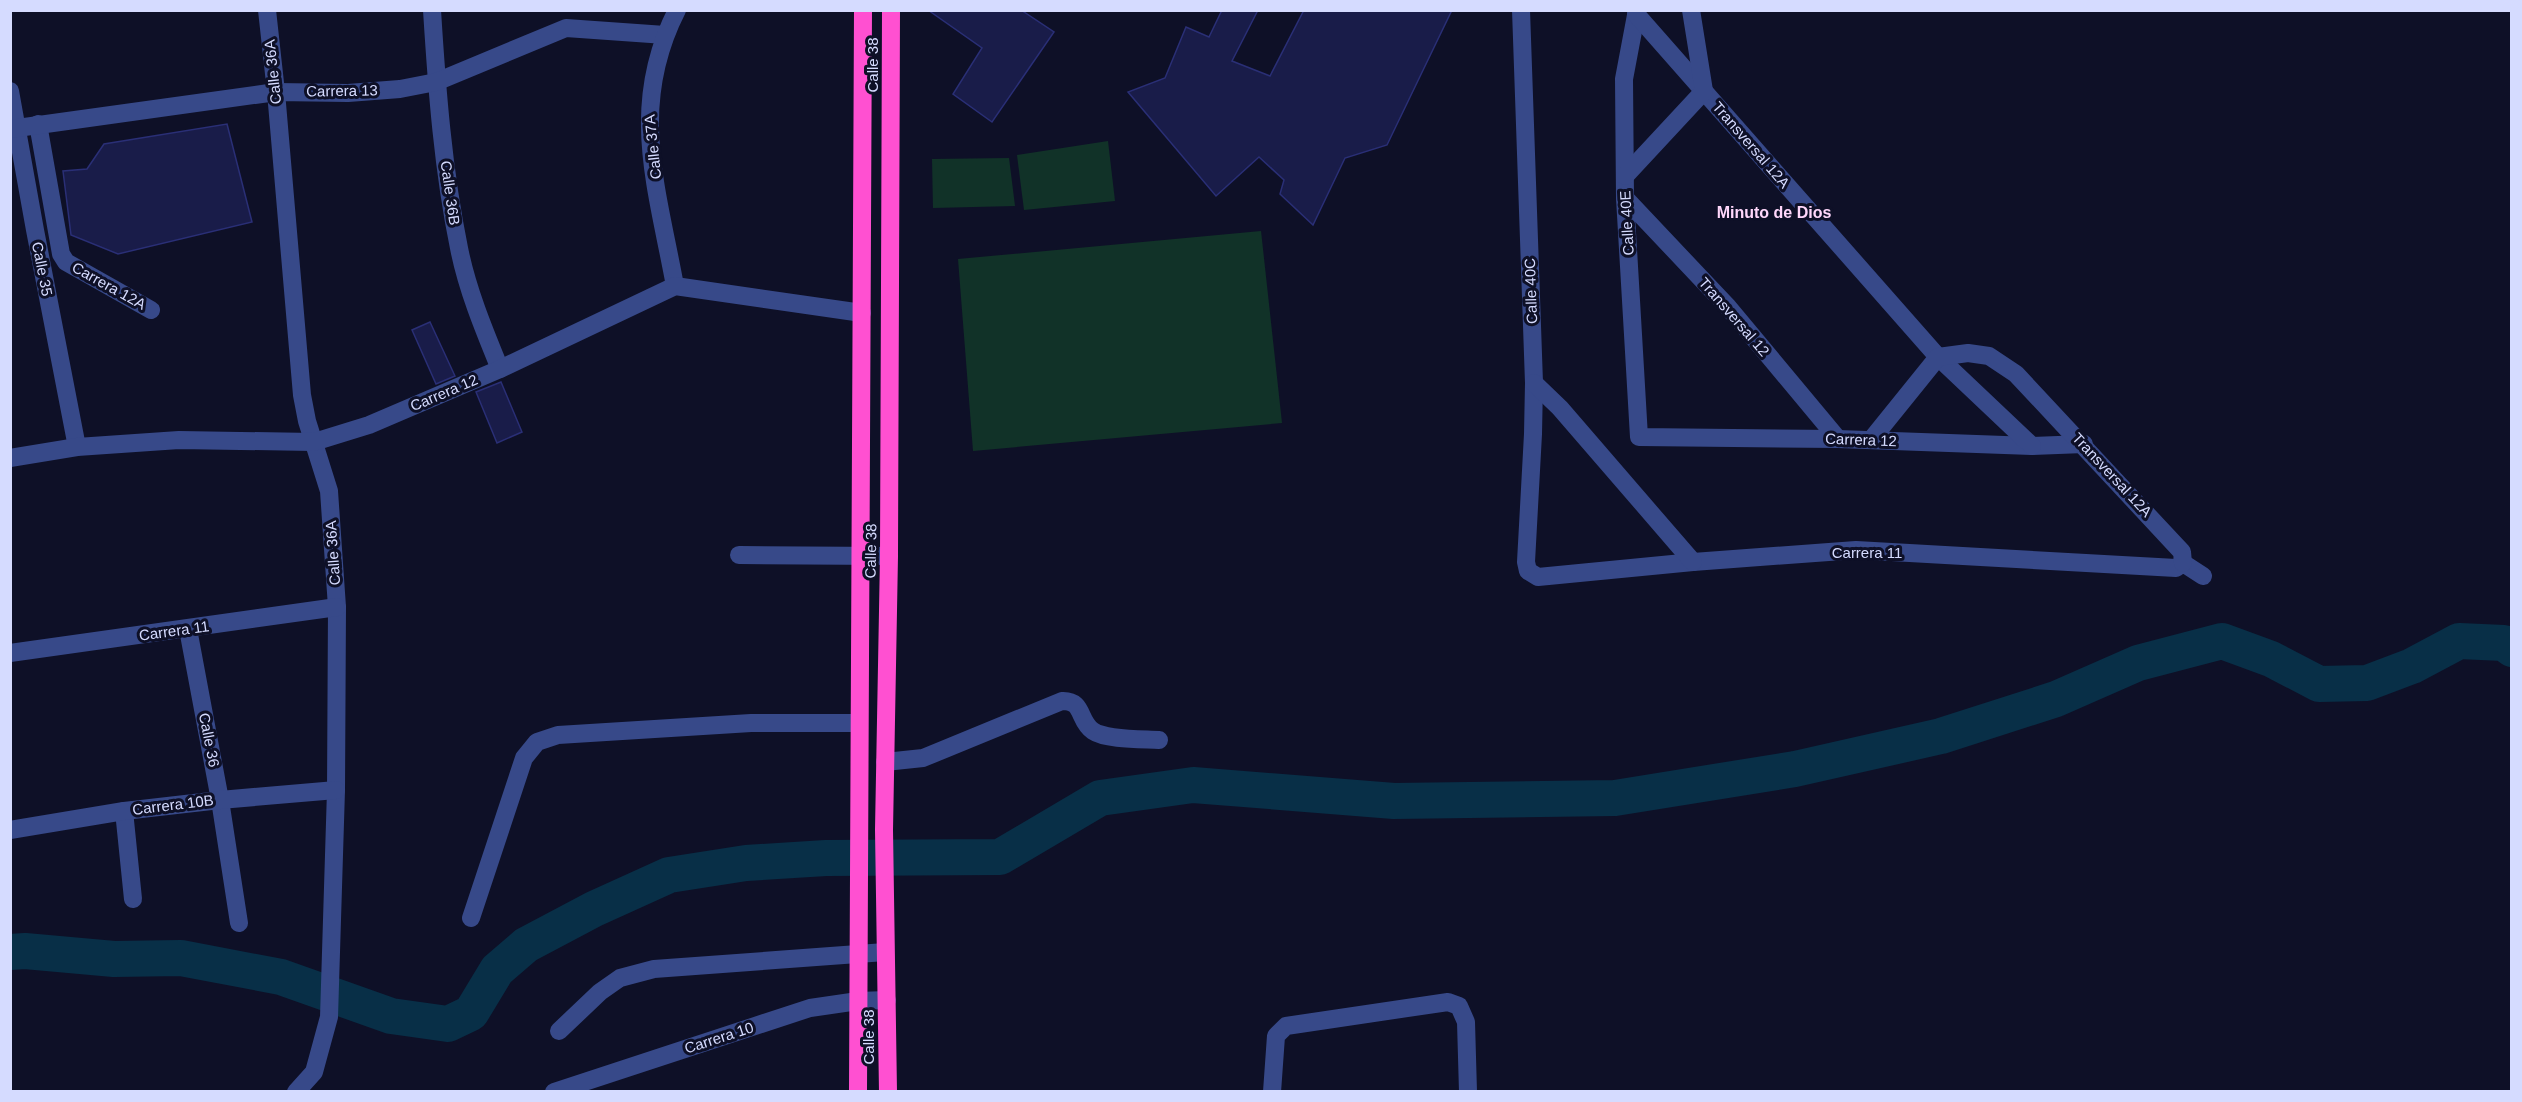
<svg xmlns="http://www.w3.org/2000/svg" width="2522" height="1102" viewBox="0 0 2522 1102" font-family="Helvetica,sans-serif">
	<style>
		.green { fill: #113228 }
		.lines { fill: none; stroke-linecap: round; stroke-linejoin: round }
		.river { stroke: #082f47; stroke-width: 36 }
		.building { fill: #191c49; stroke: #2a2f76; stroke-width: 1.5 }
		.minor { stroke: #374989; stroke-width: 18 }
		.highway { stroke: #ff50d1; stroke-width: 18 }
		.labels { text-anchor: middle; stroke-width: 6; stroke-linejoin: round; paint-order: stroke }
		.street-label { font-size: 15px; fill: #d5dbff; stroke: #0e1027 }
		.neighbourhood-label { font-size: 16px; font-weight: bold; fill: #ffd7fb; stroke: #0e1027 }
	</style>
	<rect width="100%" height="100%" fill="#0e1027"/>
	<g class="green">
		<path d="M1108 141 1115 201 1024 210 1017 155Z"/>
		<path d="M1009 158 1015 206 933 208 932 159Z"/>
		<path d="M1261 231 1282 423 973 451 958 259Z"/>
	</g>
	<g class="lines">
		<path class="river" d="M10 952 25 951 114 959 181 958 281 977 391 1016 448 1024 471 1013 497 970 526 945 594 909 669 875 746 863 826 858 1000 857 1100 798 1193 785 1394 801 1615 798 1795 769 1941 736 2056 699 2138 663 2222 641 2271 659 2319 684 2367 683 2412 666 2459 641 2504 643 2512 649"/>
	</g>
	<g class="building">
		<path d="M928 10H1021L1054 32 992 122 953 94 982 48Z"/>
		<path d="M1222 10H1258L1232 61 1270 76 1304 10H1452L1387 145 1345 158 1313 225 1280 194 1284 180 1259 157 1216 196 1128 92 1165 78 1186 27 1209 37Z"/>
		<path d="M227 124 252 222 118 254 71 235 63 171 87 169 104 144Z"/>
		<path d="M430 322 455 376 436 384 412 330Z"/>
		<path d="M501 382 522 432 497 443 476 392Z"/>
	</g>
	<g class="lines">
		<g class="minor">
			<path d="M267 10 276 92 302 395 307 421 329 491 337 607 336 790 329 1017 314 1072 296 1092"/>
			<path d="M432 10C437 90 443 170 459 248 467 289 484 330 500 369"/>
			<path d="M1521 10 1534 383 1533 434 1526 562 1528 571 1538 577 1693 562 1856 550 2176 568 2183 563 2203 576"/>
			<path d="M1637 10 1624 79 1625 198 1639 437 1838 439 2032 446 2084 444"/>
			<path d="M1636 14 1938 357 2032 446"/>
			<path d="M10 91 35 230 77 447"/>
			<path d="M38 124 61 254 66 262 151 310"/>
			<path d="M10 129 276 92 348 93 400 89 436 82 566 28 665 35"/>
			<path d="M1625 176 1704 91 1691 10"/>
			<path d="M1625 198 1728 307 1838 439"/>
			<path d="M675 286C657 187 628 106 677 10"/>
			<path d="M1534 383 1560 408 1693 562"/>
			<path d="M1871 440 1938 357 1968 353 1989 356 2016 374 2182 552 2183 563"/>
			<path d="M10 458 77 447 179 440 314 442 369 425 500 369 675 286 862 313"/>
			<path d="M739 555 889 556"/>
			<path d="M188 629 220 800 239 923"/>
			<path d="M10 653 337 607"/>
			<path d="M885 762 923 758 1062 701C1084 700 1078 721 1093 731 1106 740 1143 739 1159 740"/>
			<path d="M124 811 133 899"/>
			<path d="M10 830 124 811 220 800 336 790"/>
			<path d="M471 918 524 758 537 742 558 735 751 723H859"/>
			<path d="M559 1031 600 992 620 978 654 969 885 952"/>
			<path d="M554 1092 810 1008 858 1001 887 1000"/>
			<path d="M1272 1092 1276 1036 1286 1026 1448 1002 1459 1006 1466 1022 1468 1092"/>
		</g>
		<g class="highway">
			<path d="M858 1092 863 10"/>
			<path d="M888 1092 884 830 889 556 891 10"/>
		</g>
	</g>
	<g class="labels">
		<g class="street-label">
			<text transform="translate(873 65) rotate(-90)" y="5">Calle 38</text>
			<text transform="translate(273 72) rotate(-96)" y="5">Calle 36A</text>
			<text transform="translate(342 91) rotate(-1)" y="5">Carrera 13</text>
			<text transform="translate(1751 145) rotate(49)" y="5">Transversal 12A</text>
			<text transform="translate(653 147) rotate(-96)" y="5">Calle 37A</text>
			<text transform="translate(450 193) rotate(82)" y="5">Calle 36B</text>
			<text transform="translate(1627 223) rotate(-93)" y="5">Calle 40E</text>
			<text transform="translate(42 269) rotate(79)" y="5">Calle 35</text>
			<text transform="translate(109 286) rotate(29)" y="5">Carrera 12A</text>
			<text transform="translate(1531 291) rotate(-92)" y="5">Calle 40C</text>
			<text transform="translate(1734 317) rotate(49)" y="5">Transversal 12</text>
			<text transform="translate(444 393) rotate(-23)" y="5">Carrera 12</text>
			<text transform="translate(1861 440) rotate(2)" y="5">Carrera 12</text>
			<text transform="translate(2112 475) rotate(47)" y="5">Transversal 12A</text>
			<text transform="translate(871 551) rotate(-89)" y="5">Calle 38</text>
			<text transform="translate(333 553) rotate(-94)" y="5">Calle 36A</text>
			<text x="1867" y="558">Carrera 11</text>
			<text transform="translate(174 631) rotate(-8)" y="5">Carrera 11</text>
			<text transform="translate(209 740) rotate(79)" y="5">Calle 36</text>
			<text transform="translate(173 805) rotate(-7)" y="5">Carrera 10B</text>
			<text transform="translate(869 1037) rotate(-90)" y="5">Calle 38</text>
			<text transform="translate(719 1038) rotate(-18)" y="5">Carrera 10</text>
		</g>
		<g class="neighbourhood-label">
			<text x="1774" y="218">Minuto de Dios</text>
		</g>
	</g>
	<rect width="2522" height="1102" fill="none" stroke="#d5dbff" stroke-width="24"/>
</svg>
